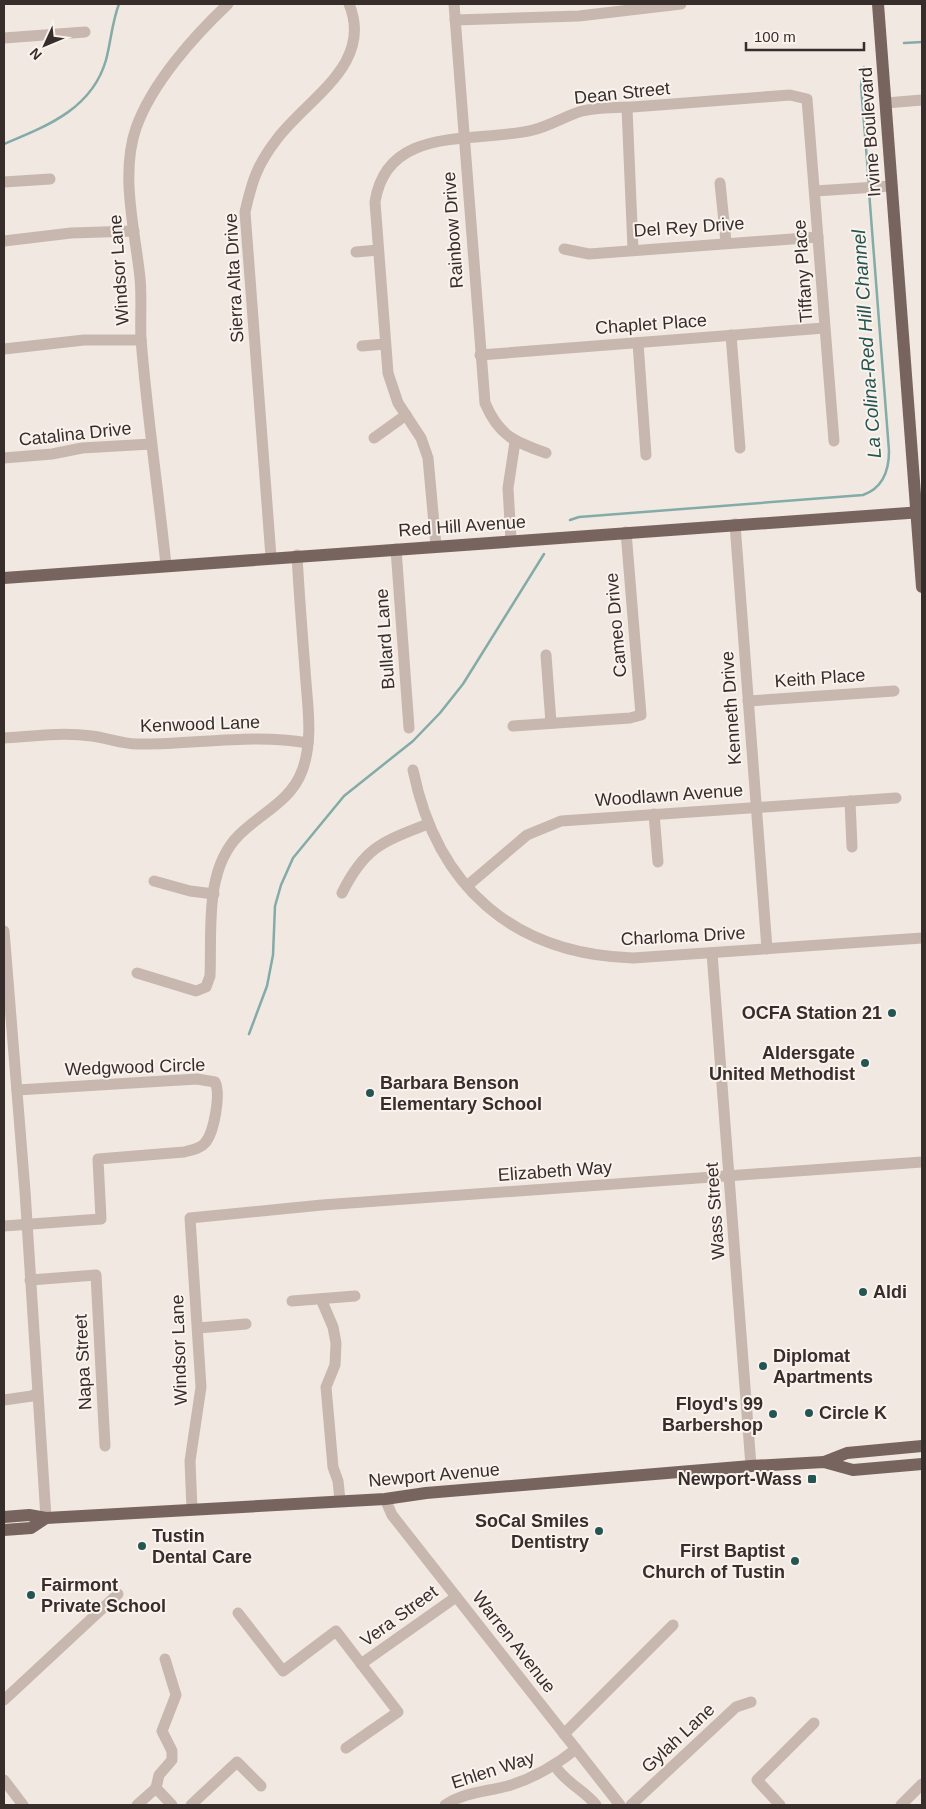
<svg xmlns="http://www.w3.org/2000/svg" width="926" height="1809" viewBox="0 0 926 1809" font-family="Helvetica,sans-serif">
	<style>
		.lines { fill: none; stroke-linecap: round; stroke-linejoin: round }
		.stream { stroke: #83aba8; stroke-width: 2.5 }
		.minor { stroke: #c8b7ae; stroke-width: 11 }
		.major { stroke: #78645f; stroke-width: 12 }
		.poi-dot { fill: #255552; stroke: #f9f2ed; stroke-width: 2 }
		.labels { text-anchor: middle; stroke-width: 4; stroke-linejoin: round; paint-order: stroke }
		.street-label { font-size: 18px; fill: #372e2c; stroke: #f9f2ed }
		.poi-label { font-size: 18px; font-weight: bold; fill: #372e2c; stroke: #f9f2ed; text-anchor: end }
		.water-label { font-size: 19px; font-style: italic; fill: #255552; stroke: #f9f2ed }
	</style>
	<rect width="100%" height="100%" fill="#f1e8e1"/>
	<g class="lines">
		<g class="stream">
			<path d="M904 43 922 42"/>
			<path d="M864 67 861 86 869 185"/>
			<path d="M4 144C47 126 92 109 106 60 111 41 112 22 119 4"/>
			<path d="M570 520 579 517 863 495C883 488 889 471 889 451L869 191"/>
			<path d="M249 1034 267 986 273 955 275 906 281 885 293 858 344 796 413 741 440 713 463 684 544 554"/>
		</g>
		<g class="minor">
			<path d="M454 4 485 403C499 436 515 442 546 453"/>
			<path d="M455 20 579 16 681 4"/>
			<path d="M4 38 85 32"/>
			<path d="M886 103 922 100"/>
			<path d="M627 108 633 249"/>
			<path d="M4 182 50 179"/>
			<path d="M720 183 726 242"/>
			<path d="M815 191 892 186"/>
			<path d="M4 241 71 233 134 231"/>
			<path d="M564 249 589 254 818 237"/>
			<path d="M356 252 378 250"/>
			<path d="M731 335 740 448"/>
			<path d="M638 343 646 455"/>
			<path d="M362 346 385 344"/>
			<path d="M4 349 84 340H141"/>
			<path d="M480 355 824 328"/>
			<path d="M374 438 406 415"/>
			<path d="M4 458 52 454 82 448 151 444"/>
			<path d="M735 524 767 949"/>
			<path d="M511 540 508 488 515 442"/>
			<path d="M436 546 428 458 421 438 398 403 388 373 375 202C387 123 477 144 533 130 550 126 565 116 582 111 602 106 626 108 646 106 694 102 742 99 790 95L807 99 834 441"/>
			<path d="M396 549 409 728"/>
			<path d="M271 557 245 212C252 181 257 165 277 139 308 98 374 64 349 4"/>
			<path d="M166 565C158 489 147 414 141 339 140 319 142 298 140 278 135 230 120 175 136 128 152 83 194 36 228 4"/>
			<path d="M546 655 551 723"/>
			<path d="M748 701 894 691"/>
			<path d="M513 726 630 718 641 715 626 532"/>
			<path d="M4 738C33 736 62 732 92 736 107 738 122 744 137 744 194 745 251 733 308 743"/>
			<path d="M413 770C437 887 513 954 633 958L922 938"/>
			<path d="M850 801 852 847"/>
			<path d="M654 814 658 862"/>
			<path d="M154 881 190 891 214 894"/>
			<path d="M467 886 527 835 561 821 896 798"/>
			<path d="M342 893C365 847 382 842 428 824"/>
			<path d="M4 931 25 1191 46 1518"/>
			<path d="M712 953 751 1466"/>
			<path d="M137 973 196 991 206 987 210 976C212 930 204 870 239 835 261 813 291 801 302 771 314 739 307 703 305 669 302 631 299 593 297 555"/>
			<path d="M4 1226 101 1219 98 1159 184 1152C191 1150 200 1149 205 1143 214 1133 221 1094 215 1082L197 1079 17 1090"/>
			<path d="M30 1280 96 1275 105 1446"/>
			<path d="M321 1299 333 1327 336 1343 335 1365 326 1387 333 1467 338 1481 340 1500"/>
			<path d="M292 1301 355 1296"/>
			<path d="M198 1328 246 1324"/>
			<path d="M4 1400 32 1396 37 1393"/>
			<path d="M385 1499 392 1515 620 1805"/>
			<path d="M192 1510 190 1461 201 1387 190 1218 322 1205 922 1162"/>
			<path d="M238 1613 283 1671 336 1631 398 1712 346 1748"/>
			<path d="M361 1664 456 1597"/>
			<path d="M4 1700 118 1594"/>
			<path d="M564 1734 673 1625"/>
			<path d="M555 1766C566 1783 584 1790 596 1805"/>
			<path d="M4 1780 23 1805"/>
			<path d="M156 1788 159 1775 172 1760V1751L162 1731 176 1695 165 1659"/>
			<path d="M156 1788 172 1805"/>
			<path d="M137 1805 156 1788"/>
			<path d="M191 1805 237 1762 261 1786"/>
			<path d="M445 1805C466 1791 488 1792 511 1785 536 1777 556 1765 576 1749"/>
			<path d="M631 1805 736 1707 751 1702"/>
			<path d="M780 1805 757 1780 814 1723"/>
			<path d="M901 1805 922 1784"/>
		</g>
		<g class="major">
			<path d="M878 4 922 587"/>
			<path d="M4 578 922 512"/>
			<path d="M824 1462 847 1453 922 1446"/>
			<path d="M4 1517 29 1515 46 1518 385 1499 426 1493 751 1466 824 1462 853 1470 922 1464"/>
			<path d="M4 1530 31 1528 46 1518"/>
		</g>
	</g>
	<g class="poi-dot">
		<circle cx="892" cy="1013" r="5"/>
		<circle cx="865" cy="1063" r="5"/>
		<circle cx="370" cy="1093" r="5"/>
		<circle cx="863" cy="1292" r="5"/>
		<circle cx="763" cy="1366" r="5"/>
		<circle cx="809" cy="1413" r="5"/>
		<circle cx="773" cy="1414" r="5"/>
		<rect x="807" y="1474" width="10" height="10" rx="2.5"/>
		<circle cx="599" cy="1531" r="5"/>
		<circle cx="142" cy="1546" r="5"/>
		<circle cx="795" cy="1561" r="5"/>
		<circle cx="31" cy="1595" r="5"/>
	</g>
	<g class="labels">
		<g class="street-label">
			<text transform="translate(622 93) rotate(-6)" y="6">Dean Street</text>
			<text transform="translate(870 132) rotate(-94)" y="6">Irvine Boulevard</text>
			<text transform="translate(689 227) rotate(-4)" y="6">Del Rey Drive</text>
			<text transform="translate(453 230) rotate(-94)" y="6">Rainbow Drive</text>
			<text transform="translate(119 270) rotate(-94)" y="6">Windsor Lane</text>
			<text transform="translate(803 271) rotate(-94)" y="6">Tiffany Place</text>
			<text transform="translate(234 278) rotate(-93)" y="6">Sierra Alta Drive</text>
			<text transform="translate(651 324) rotate(-4)" y="6">Chaplet Place</text>
			<text transform="translate(75 434) rotate(-6)" y="6">Catalina Drive</text>
			<text transform="translate(462 526) rotate(-4)" y="6">Red Hill Avenue</text>
			<text transform="translate(616 625) rotate(-95)" y="6">Cameo Drive</text>
			<text transform="translate(385 639) rotate(-94)" y="6">Bullard Lane</text>
			<text transform="translate(820 678) rotate(-4)" y="6">Keith Place</text>
			<text transform="translate(731 708) rotate(-94)" y="6">Kenneth Drive</text>
			<text transform="translate(200 724) rotate(-2)" y="6">Kenwood Lane</text>
			<text transform="translate(669 795) rotate(-4)" y="6">Woodlawn Avenue</text>
			<text transform="translate(683 936) rotate(-3)" y="6">Charloma Drive</text>
			<text transform="translate(135 1067) rotate(-2)" y="6">Wedgwood Circle</text>
			<text transform="translate(555 1171) rotate(-4)" y="6">Elizabeth Way</text>
			<text transform="translate(715 1211) rotate(-94)" y="6">Wass Street</text>
			<text transform="translate(179 1350) rotate(-92)" y="6">Windsor Lane</text>
			<text transform="translate(83 1362) rotate(-93)" y="6">Napa Street</text>
			<text transform="translate(434 1475) rotate(-5)" y="6">Newport Avenue</text>
			<text transform="translate(399 1616) rotate(-36)" y="6">Vera Street</text>
			<text transform="translate(514 1642) rotate(52)" y="6">Warren Avenue</text>
			<text transform="translate(678 1738) rotate(-43)" y="6">Gylah Lane</text>
			<text transform="translate(493 1770) rotate(-18)" y="6">Ehlen Way</text>
		</g>
		<g class="poi-label">
			<text x="882" y="1019">OCFA Station 21</text>
			<text x="855" y="1059">Aldersgate<tspan x="855" dy="21">United Methodist</tspan></text>
			<text x="380" y="1089" text-anchor="start">Barbara Benson<tspan x="380" dy="21">Elementary School</tspan></text>
			<text x="873" y="1298" text-anchor="start">Aldi</text>
			<text x="773" y="1362" text-anchor="start">Diplomat<tspan x="773" dy="21">Apartments</tspan></text>
			<text x="763" y="1410">Floyd's 99<tspan x="763" dy="21">Barbershop</tspan></text>
			<text x="819" y="1419" text-anchor="start">Circle K</text>
			<text x="802" y="1485">Newport-Wass</text>
			<text x="589" y="1527">SoCal Smiles<tspan x="589" dy="21">Dentistry</tspan></text>
			<text x="152" y="1542" text-anchor="start">Tustin<tspan x="152" dy="21">Dental Care</tspan></text>
			<text x="785" y="1557">First Baptist<tspan x="785" dy="21">Church of Tustin</tspan></text>
			<text x="41" y="1591" text-anchor="start">Fairmont<tspan x="41" dy="21">Private School</tspan></text>
		</g>
		<g class="water-label">
			<text transform="translate(866 344) rotate(-94)" y="7">La Colina-Red Hill Channel</text>
		</g>
	</g>
	<rect width="926" height="1809" fill="none" stroke="#372e2c" stroke-width="10"/>
	<g transform="translate(45 45) rotate(226)" stroke="#f9f2ed" stroke-width="4" paint-order="stroke">
	<path d="M0-4L9 19L0 12L-9 19Z" fill="#372e2c"/>
	<text y="-8" font-size="14" font-weight="bold" text-anchor="middle" fill="#372e2c">N</text>
	</g>
	<path d="M746 42v8h118v-8" fill="none" stroke="#372e2c" stroke-width="2.5"/>
	<text x="754" y="42" font-size="15" fill="#372e2c" stroke="#f9f2ed" stroke-width="4" paint-order="stroke">100 m</text>
</svg>
